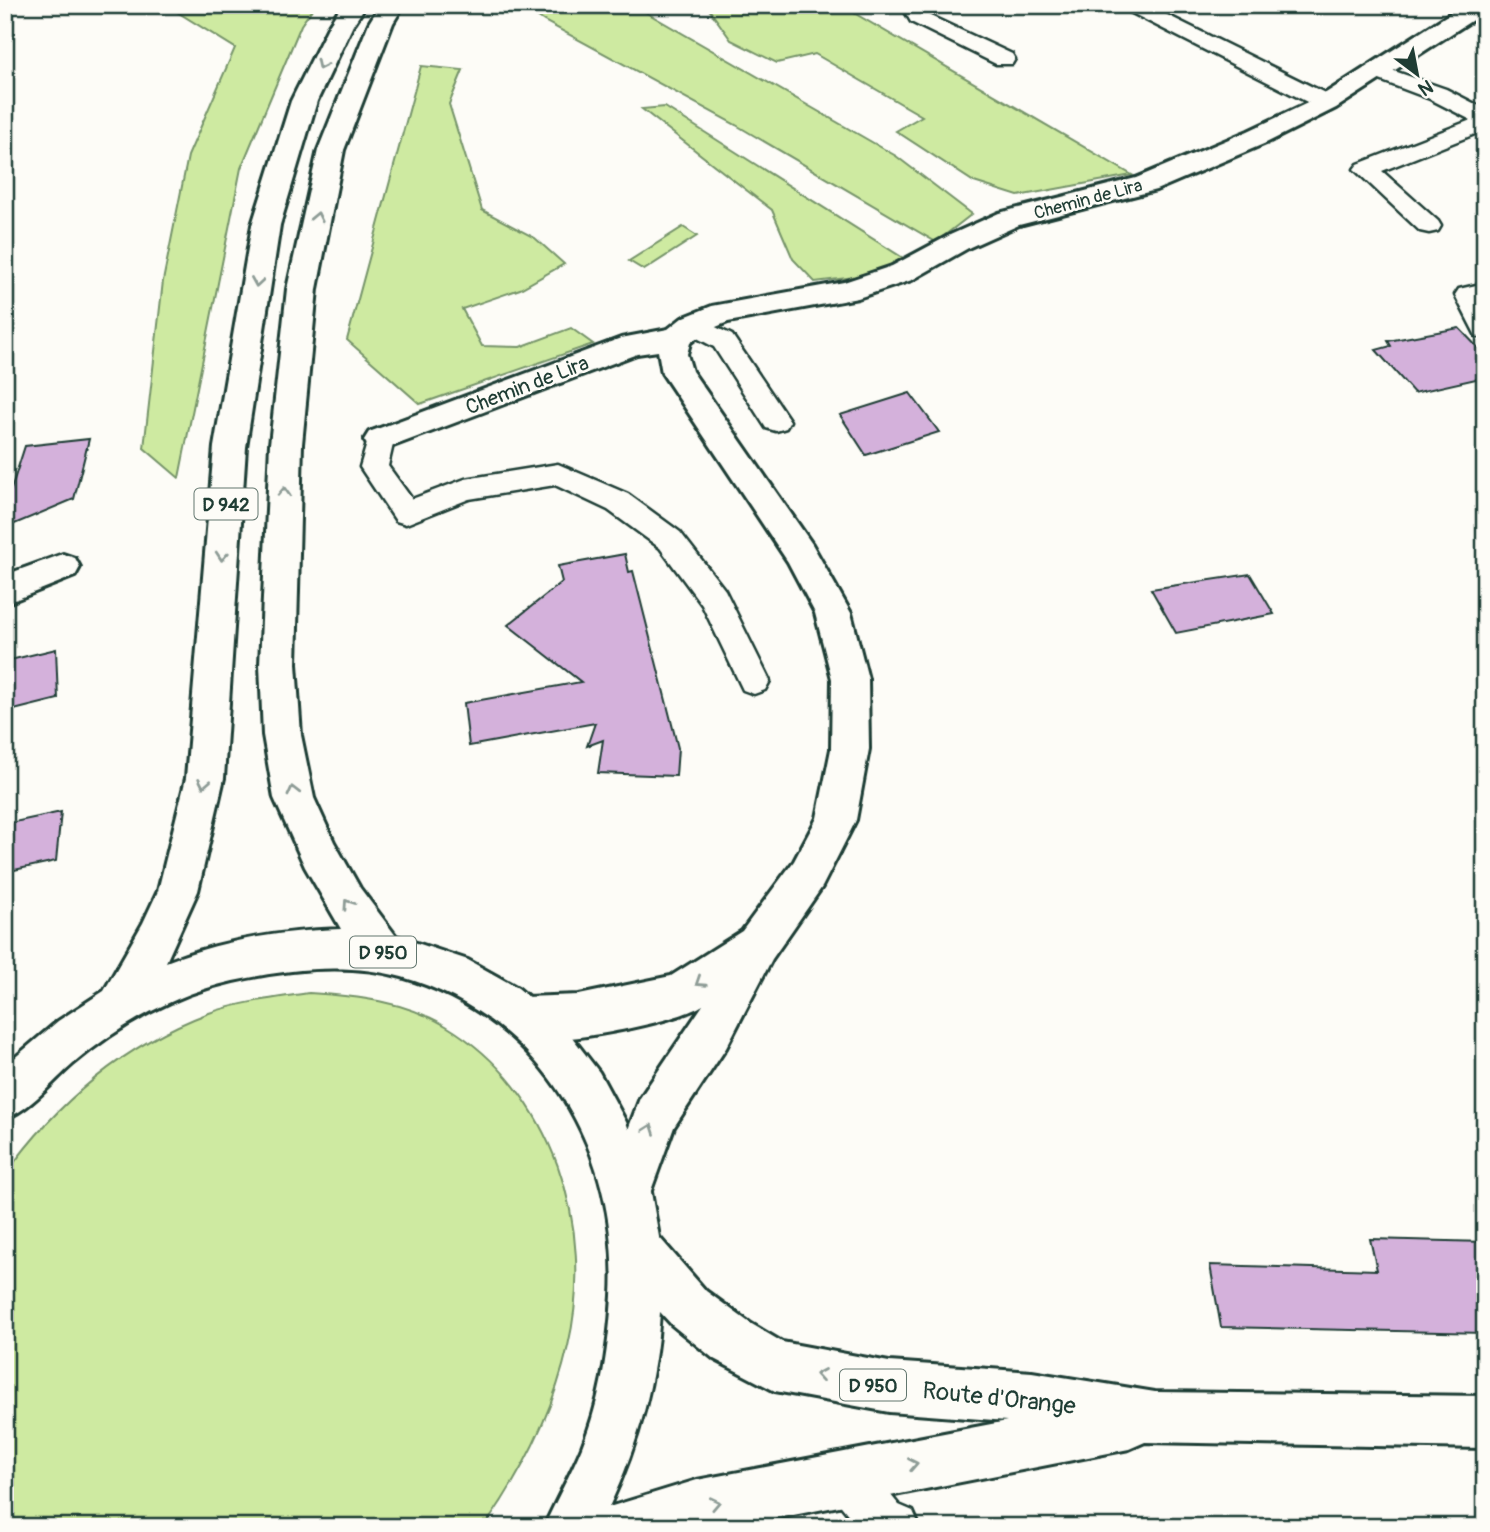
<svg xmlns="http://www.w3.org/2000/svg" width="1490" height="1532" viewBox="0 0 1490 1532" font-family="Pangolin,sans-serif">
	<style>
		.green { fill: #ceeaa1; stroke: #76946a; stroke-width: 2 }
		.building { fill: #d4b1db; stroke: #1f3d34; stroke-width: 2 }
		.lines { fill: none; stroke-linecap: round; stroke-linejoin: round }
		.lane-casing { stroke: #1f3d34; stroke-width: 5 }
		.street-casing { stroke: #1f3d34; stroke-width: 6 }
		.primary-casing { stroke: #1f3d34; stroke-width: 6 }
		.lane { fill: #fdfcf7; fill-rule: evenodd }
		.street { fill: #fdfcf7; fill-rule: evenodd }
		.primary { fill: #fdfcf7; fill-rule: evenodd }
		.oneway { stroke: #8e9c96 }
		.labels { text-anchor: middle; stroke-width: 5; stroke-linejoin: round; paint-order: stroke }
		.far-street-label { font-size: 18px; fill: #1f3d34; stroke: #fdfcf7 }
		.shield { fill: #fdfcf7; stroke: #62766e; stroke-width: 2 }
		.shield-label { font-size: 19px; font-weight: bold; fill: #1f3d34 }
		.street-label { font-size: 21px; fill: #1f3d34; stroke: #fdfcf7 }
		.near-street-label { font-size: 24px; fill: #1f3d34; stroke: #fdfcf7 }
	</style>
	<rect width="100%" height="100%" fill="#fdfcf7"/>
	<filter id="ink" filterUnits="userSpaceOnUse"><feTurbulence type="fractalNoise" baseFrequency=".0143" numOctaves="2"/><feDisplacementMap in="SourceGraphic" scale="14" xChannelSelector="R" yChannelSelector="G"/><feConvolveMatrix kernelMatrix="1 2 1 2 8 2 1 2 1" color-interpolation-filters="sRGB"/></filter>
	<g filter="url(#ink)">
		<g class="green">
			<path d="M166 5H315L301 25 241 168 179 478 144 448 163 281 188 156 235 48Z"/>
			<path d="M521 5H633L896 156 972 214 936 242 736 125 544 21Z"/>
			<path d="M706 5H855L854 13 1132 175 1018 196 974 182 896 131 922 116 815 54 777 63 731 40Z"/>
			<path d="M421 66 463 70 449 104 482 210 535 238 564 264 520 289 462 309 482 346 520 347 571 328 593 344 420 404 347 340Z"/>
			<path d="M665 107 903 258 871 275 815 282 793 259 772 210 642 109Z"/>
			<path d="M683 227 697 236 644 270 629 261Z"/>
			<path d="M309 993C356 996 405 1001 446 1026 553 1090 596 1227 568 1346 553 1412 523 1472 484 1527H5V1175C56 1103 125 1044 209 1013 241 1002 275 998 309 993Z"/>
		</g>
		<g class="building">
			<path d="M1459 328 1485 355V377L1414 393 1376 350 1391 346 1388 341Z"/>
			<path d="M910 393 939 432 866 455 840 415Z"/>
			<path d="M89 439 74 499 5 528V508L25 446Z"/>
			<path d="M625 554 629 572 633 571 678 748 676 776 598 773 603 740 587 746 595 723 469 746 464 703 581 682 508 625 562 582 558 566Z"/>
			<path d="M1250 574 1274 614 1176 633 1151 589Z"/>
			<path d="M56 649 58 699 10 711V660Z"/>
			<path d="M61 812 56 861 5 872V824Z"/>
			<path d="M1370 1239 1485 1242V1333L1221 1327 1210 1265 1377 1270Z"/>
		</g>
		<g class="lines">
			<g class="lane-casing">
				<g id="lane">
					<path d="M901 5H921L926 14 1012 54 1015 59 1012 64H996L911 22Z"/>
					<path d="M1121 5H1147L1335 98 1338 103 1335 108H1319L1124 9Z"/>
					<path d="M1377 65 1446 89 1485 109V130L1382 171 1438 221 1441 226 1438 231 1429 233 1420 231 1354 169 1358 164 1471 120 1430 99 1369 76 1366 71 1369 66Z"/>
					<path d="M1485 283V339L1476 336 1455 295 1459 289Z"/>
					<path d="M693 316 732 335 790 421 786 428 776 431 766 428 714 347 684 331 680 325 684 319Z"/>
					<path d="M380 430 390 433 394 440 388 466 412 499 465 479 558 464 628 494 680 532 725 590 770 681 765 690 754 694 743 690 702 605 660 548 608 510 555 485 469 499 406 524 396 521 360 467 370 433Z"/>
					<path d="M846 1453 862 1460 899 1505 913 1511 920 1527H858L830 1492 823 1476 830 1460Z"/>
				</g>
			</g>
			<g class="street-casing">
				<g id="street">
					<path d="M1463 5H1485V12L1336 108 1266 143 1156 190 1019 225 970 247 912 280 858 298 728 322 704 332 690 343 687 354 692 371 812 544 851 613 868 679 869 749 856 820 850 832 822 887 772 959 726 1048 674 1127 644 1210 627 1216 610 1210 604 1193 640 1098 703 1005C675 1023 559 1045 525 1039 520 1038 514 1035 510 1033L503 1018 510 1003 525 997 579 995 671 976 742 931 794 861 817 818 831 749 832 679 815 613 788 562 662 373 658 351 637 354 380 451 369 448 364 440 369 432 621 338 668 329 682 318 712 306 844 282 892 266 950 235 999 213 1136 178 1248 131 1318 98Z"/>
					<path d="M63 554 75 558 80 567 75 576 5 604V575Z"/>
				</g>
			</g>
			<g class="primary-casing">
				<path id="primary" d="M342 5H366L353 25 317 101 280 225 246 447 224 778 198 891 166 962C223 940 280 931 341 929L305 867 274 798 263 735 260 664 270 444 287 289 318 150 369 23 380 5H404L393 23 344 150 317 289 302 444 296 664 301 735 314 798 334 842 360 888 396 936 468 960 518 988 565 1028 599 1072 626 1122 651 1192 659 1237 706 1291 750 1323 782 1342 889 1362 1032 1372 1155 1392 1485 1396V1448L1145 1442 1129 1449 732 1527H544C556 1500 571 1474 582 1447 601 1400 609 1346 612 1296 620 1153 544 1018 402 977 348 962 287 969 233 981 174 994 118 1026 73 1064 51 1083 32 1108 5 1119V1066L58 1021 104 991 143 923 158 891 186 778 214 447 252 225 291 101 329 25ZM660 1312 672 1325 714 1359 775 1391 889 1412 1007 1421 697 1480 609 1507C638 1445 656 1381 660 1312Z"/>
			</g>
			<use href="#lane" class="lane"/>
			<use href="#street" class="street"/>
			<use href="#primary" class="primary"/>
		</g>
		<defs><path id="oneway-chevron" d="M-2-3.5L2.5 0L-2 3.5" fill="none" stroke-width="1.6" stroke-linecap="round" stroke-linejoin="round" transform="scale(1.75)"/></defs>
		<g class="oneway">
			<use href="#oneway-chevron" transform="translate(321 65) rotate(115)"/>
			<use href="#oneway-chevron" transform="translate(317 217) rotate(-78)"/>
			<use href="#oneway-chevron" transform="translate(257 282) rotate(99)"/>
			<use href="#oneway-chevron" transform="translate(284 492) rotate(-88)"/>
			<use href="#oneway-chevron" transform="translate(222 556) rotate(94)"/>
			<use href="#oneway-chevron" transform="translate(204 783) rotate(101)"/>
			<use href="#oneway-chevron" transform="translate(293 791) rotate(-104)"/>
			<use href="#oneway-chevron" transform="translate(348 904) rotate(-124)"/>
			<use href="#oneway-chevron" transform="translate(700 982) rotate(147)"/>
			<use href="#oneway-chevron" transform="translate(650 1129) rotate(-70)"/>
			<use href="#oneway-chevron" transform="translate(820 1375) rotate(-170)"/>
			<use href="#oneway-chevron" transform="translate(913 1464) rotate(-11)"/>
			<use href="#oneway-chevron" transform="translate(715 1503) rotate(-12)"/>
		</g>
	</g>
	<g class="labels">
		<g class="far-street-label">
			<text transform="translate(1088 199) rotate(-15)" y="6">Chemin de Lira</text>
		</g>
		<g class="shield">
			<rect x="194.5" y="488.5" width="63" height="31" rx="5"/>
			<rect x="350" y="936.5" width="66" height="31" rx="5"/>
			<rect x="840" y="1369.5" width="66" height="31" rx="5"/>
		</g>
		<g class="shield-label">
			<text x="226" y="511">D 942</text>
			<text x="383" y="959">D 950</text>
			<text x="873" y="1392">D 950</text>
		</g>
		<g class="street-label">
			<text transform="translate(527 385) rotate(-21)" y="7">Chemin de Lira</text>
		</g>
		<g class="near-street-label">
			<text transform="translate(999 1398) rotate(6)" y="8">Route d'Orange</text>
		</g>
	</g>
	<rect width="1490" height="1532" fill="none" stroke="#fdfcf7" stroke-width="28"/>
	<rect x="14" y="14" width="1462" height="1504" fill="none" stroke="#1f3d34" stroke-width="2.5" filter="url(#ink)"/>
	<g transform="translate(1417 74) rotate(148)" stroke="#fdfcf7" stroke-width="5" paint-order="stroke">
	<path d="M0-5L12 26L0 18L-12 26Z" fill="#1f3d34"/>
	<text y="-10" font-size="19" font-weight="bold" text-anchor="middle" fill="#1f3d34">N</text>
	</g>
</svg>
